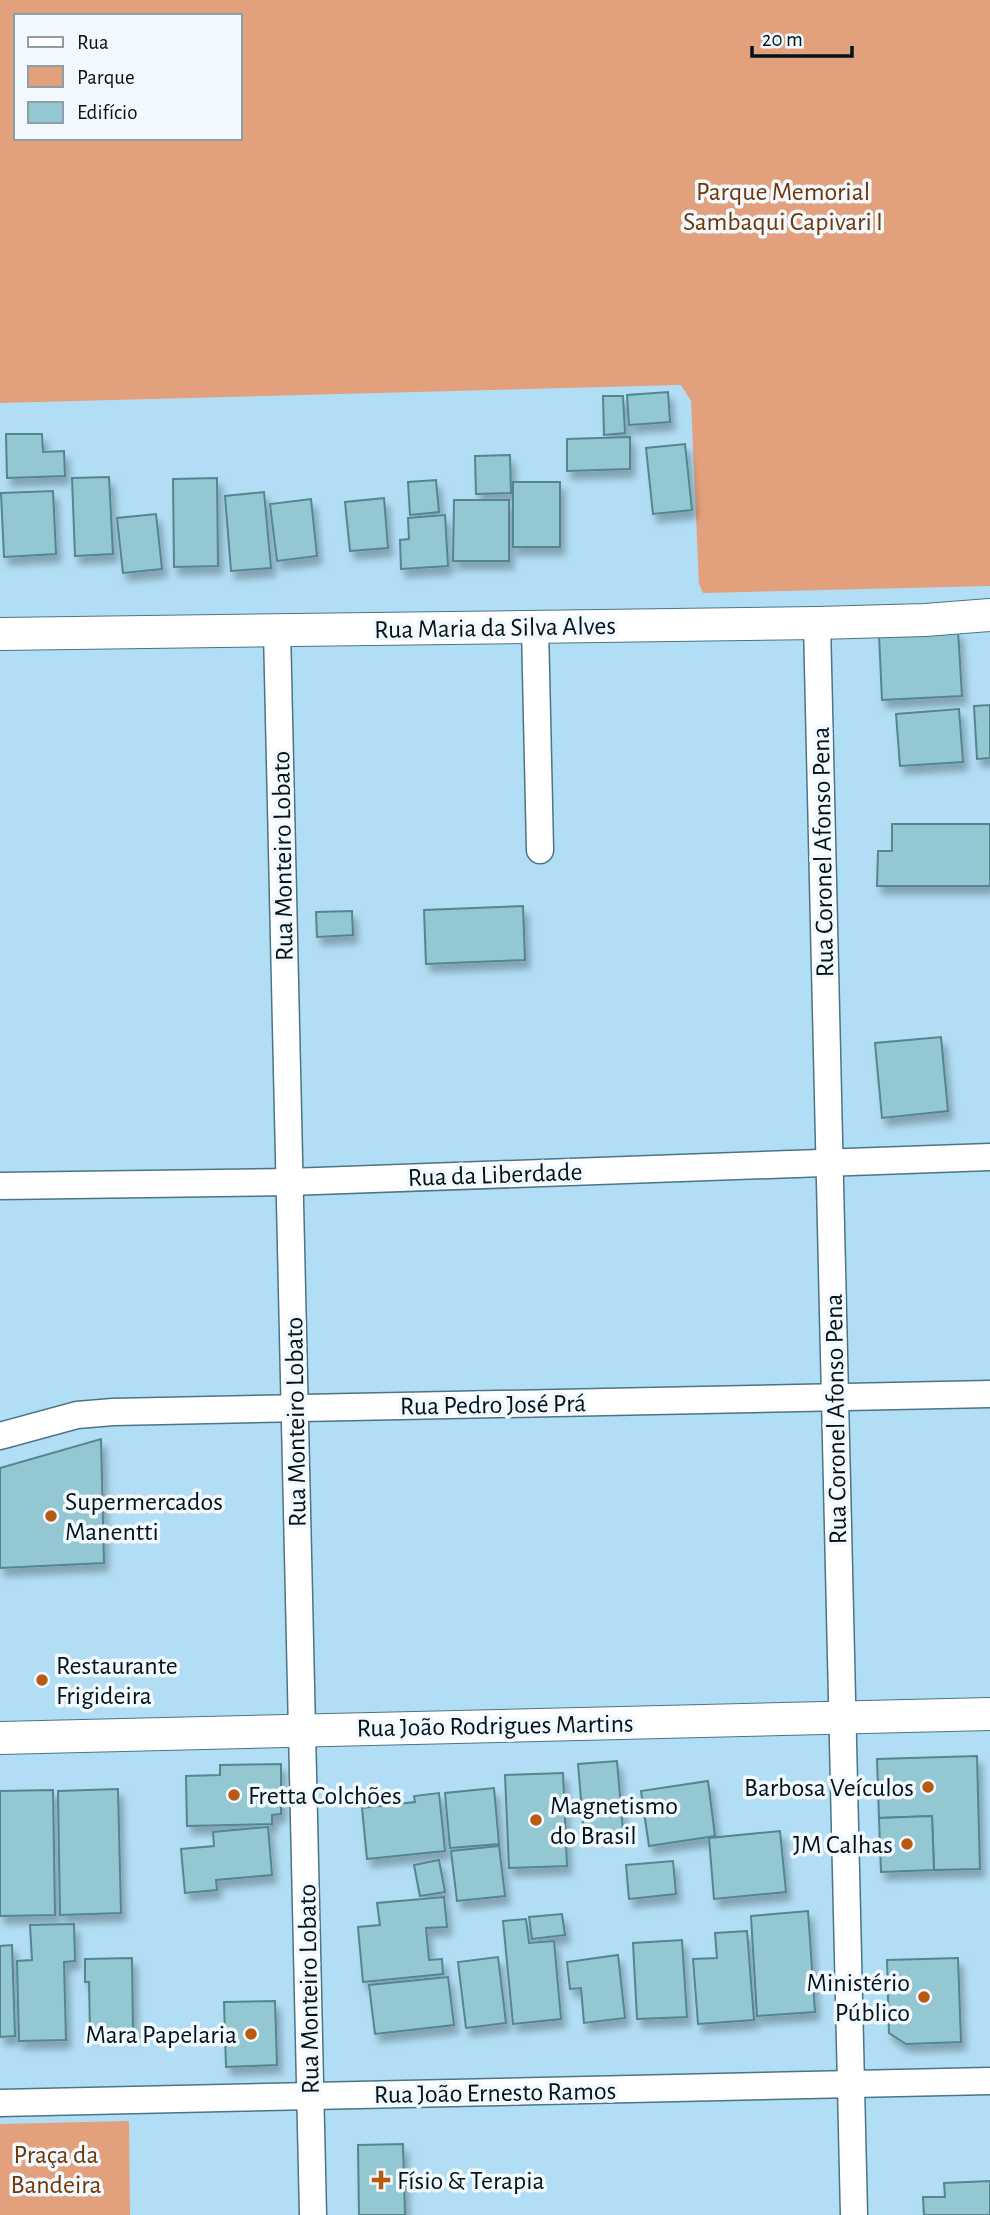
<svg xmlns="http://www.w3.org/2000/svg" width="990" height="2215" viewBox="0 0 990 2215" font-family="'Alegreya Sans',sans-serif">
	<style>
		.green { fill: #e2a17c; fill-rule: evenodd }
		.building { fill: #93c7d1; stroke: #548690; stroke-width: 2; filter: url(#shadow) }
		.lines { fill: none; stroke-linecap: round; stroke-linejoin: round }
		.minor-casing { stroke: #4a7488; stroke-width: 29 }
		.tertiary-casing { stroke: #4a7488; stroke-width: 34 }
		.minor { stroke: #fff; stroke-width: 26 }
		.tertiary { stroke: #fff; stroke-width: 32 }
		.poi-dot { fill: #b95a12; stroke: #f1f9fe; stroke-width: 2.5 }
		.labels { text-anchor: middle; stroke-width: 7; stroke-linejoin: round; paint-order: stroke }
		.park-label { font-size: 26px; fill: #733506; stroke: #f1f9fe }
		.street-label { font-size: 26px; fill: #03131b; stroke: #f1f9fe }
		.poi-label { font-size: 26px; fill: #03131b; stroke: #f1f9fe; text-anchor: start }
	</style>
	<defs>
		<filter id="shadow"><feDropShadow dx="4.5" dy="8" stdDeviation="3.5" flood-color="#0004"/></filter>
	</defs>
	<rect width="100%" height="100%" fill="#b2def5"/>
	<g class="green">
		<path d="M0 0H990V586L703 593 699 584 691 401 681 385 0 403ZM16 16H240V138H16Z"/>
		<path d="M129 2121 130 2215H0V2124Z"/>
	</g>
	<g class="building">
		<path d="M668 392 670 422 629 425 627 395Z"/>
		<path d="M603 396H623L625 433 604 435Z"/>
		<path d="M6 434H42L43 452 64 451 65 476 7 478Z"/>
		<path d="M630 437V469L567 471V439Z"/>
		<path d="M685 444 692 510 653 514 646 448Z"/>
		<path d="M510 455 511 493 476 494 475 456Z"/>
		<path d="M109 477 113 554 75 556 72 478Z"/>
		<path d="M217 478 218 566 174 567 173 479Z"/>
		<path d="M436 480 439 512 410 515 408 482Z"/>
		<rect x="513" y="482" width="47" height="65"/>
		<path d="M53 491 56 554 4 557 1 493Z"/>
		<path d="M264 492 271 568 231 571 225 496Z"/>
		<path d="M384 498 388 548 350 551 345 502Z"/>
		<path d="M311 499 317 556 277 561 270 504Z"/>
		<path d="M454 500H509V561H453Z"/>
		<path d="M156 514 162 569 123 573 117 518Z"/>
		<path d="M445 515 448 566 401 569 400 540 409 539 408 518Z"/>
		<path d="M958 631 962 696 882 700 879 635Z"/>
		<path d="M990 705V758L977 759 974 706Z"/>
		<path d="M959 709 963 762 900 766 896 714Z"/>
		<path d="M892 824H990V886H877L878 851H892Z"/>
		<path d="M523 906 525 960 426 964 424 910Z"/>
		<path d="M352 911 353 935 317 937 316 912Z"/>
		<path d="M941 1037 948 1111 882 1118 875 1043Z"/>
		<path d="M101 1439 104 1563 0 1568V1468Z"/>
		<path d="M977 1756 980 1869 934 1870 932 1816 879 1818 877 1759Z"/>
		<path d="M617 1761 623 1831 584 1834 578 1764Z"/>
		<path d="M281 1764V1814L272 1815V1824L187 1826 186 1776 220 1775V1765Z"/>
		<path d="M563 1773 567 1866 509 1868 505 1775Z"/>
		<path d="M708 1781 715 1836 649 1846 641 1791Z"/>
		<path d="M494 1788 499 1844 450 1848 445 1793Z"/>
		<path d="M118 1789 121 1913 60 1915 58 1791Z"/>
		<path d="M53 1790 55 1915 0 1916V1791Z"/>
		<path d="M439 1793 445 1851 367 1859 362 1808 415 1802 414 1796Z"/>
		<path d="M932 1816 934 1870 881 1872 879 1818Z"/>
		<path d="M268 1827 272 1875 216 1880 217 1890 185 1893 181 1849 214 1846 213 1832Z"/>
		<path d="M780 1831 786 1892 714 1899 709 1838Z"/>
		<path d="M499 1846 505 1896 457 1901 451 1851Z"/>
		<path d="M439 1860 445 1892 420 1896 414 1865Z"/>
		<path d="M673 1861 676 1894 629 1899 626 1865Z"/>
		<path d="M444 1897 447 1927 426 1928 429 1960 442 1959 443 1974 363 1982 358 1927 380 1925 377 1903Z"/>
		<path d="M808 1911 815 2012 757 2016 751 1916Z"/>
		<path d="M562 1914 565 1935 532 1939 529 1917Z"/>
		<path d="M526 1919 529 1943 554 1941 561 2019 513 2024 503 1921Z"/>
		<path d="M74 1924 75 1961 64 1962 66 2040 19 2041 17 1961 32 1960 30 1925Z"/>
		<path d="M747 1931 754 2020 698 2024 693 1959 717 1958 715 1933Z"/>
		<path d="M682 1940 687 2017 637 2019 633 1943Z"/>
		<path d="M12 1945 15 2036 0 2037V1946Z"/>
		<path d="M618 1955 625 2018 584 2023 581 1988 570 1989 567 1962Z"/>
		<path d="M498 1957 506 2023 466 2028 458 1962Z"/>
		<path d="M132 1958 133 2033H90L89 1982H85V1959Z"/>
		<path d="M958 1958 961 2042 906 2044 889 2033 887 1960Z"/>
		<path d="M448 1977 454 2025 375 2034 369 1985Z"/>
		<path d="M275 2001 277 2065 226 2067 224 2002Z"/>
		<path d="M403 2144 405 2215H359L358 2145Z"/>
		<path d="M990 2181V2215H924L923 2197H945L944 2183Z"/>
	</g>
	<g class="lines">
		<g class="minor-casing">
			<g id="minor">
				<path d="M817 623 854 2215"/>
				<path d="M535 627 540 850"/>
				<path d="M277 630 313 2215"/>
				<path d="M0 1186 289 1182 990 1157"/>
				<path d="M0 1436 77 1415 113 1412 990 1394"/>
				<path d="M0 2103 990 2081"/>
			</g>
		</g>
		<g class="tertiary-casing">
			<g id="tertiary">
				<path d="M0 634 817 623 925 620 990 615"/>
				<path d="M0 1738 990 1714"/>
			</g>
		</g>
		<use href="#minor" class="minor"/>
		<use href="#tertiary" class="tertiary"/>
	</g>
	<g class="poi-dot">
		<circle cx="51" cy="1516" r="7"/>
		<circle cx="42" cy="1680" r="7"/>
		<circle cx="928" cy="1787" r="7"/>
		<circle cx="234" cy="1795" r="7"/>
		<circle cx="536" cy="1820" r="7"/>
		<circle cx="907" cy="1844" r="7"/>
		<circle cx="924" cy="1997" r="7"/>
		<circle cx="251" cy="2034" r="7"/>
		<path d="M377.5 2169.5h7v7h7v7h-7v7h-7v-7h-7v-7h7z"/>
	</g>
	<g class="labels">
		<g class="park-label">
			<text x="783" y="200">Parque Memorial<tspan x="783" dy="30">Sambaqui Capivari I</tspan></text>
			<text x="56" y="2163">Praça da<tspan x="56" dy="30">Bandeira</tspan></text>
		</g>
		<g class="street-label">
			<text transform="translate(495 627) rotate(-1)" y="9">Rua Maria da Silva Alves</text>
			<text transform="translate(822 852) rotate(-91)" y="9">Rua Coronel Afonso Pena</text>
			<text transform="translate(282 856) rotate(-91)" y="9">Rua Monteiro Lobato</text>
			<text transform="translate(495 1174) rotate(-2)" y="9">Rua da Liberdade</text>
			<text transform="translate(493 1404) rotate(-1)" y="9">Rua Pedro José Prá</text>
			<text transform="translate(835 1419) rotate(-91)" y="9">Rua Coronel Afonso Pena</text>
			<text transform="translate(295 1422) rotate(-91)" y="9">Rua Monteiro Lobato</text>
			<text transform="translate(495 1725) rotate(-1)" y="9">Rua João Rodrigues Martins</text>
			<text transform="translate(308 1989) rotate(-91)" y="9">Rua Monteiro Lobato</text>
			<text transform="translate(495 2092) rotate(-1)" y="9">Rua João Ernesto Ramos</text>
		</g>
		<g class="poi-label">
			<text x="65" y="1510">Supermercados<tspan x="65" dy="30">Manentti</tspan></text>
			<text x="56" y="1674">Restaurante<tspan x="56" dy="30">Frigideira</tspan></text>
			<text x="914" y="1796" text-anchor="end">Barbosa Veículos</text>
			<text x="248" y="1804">Fretta Colchões</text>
			<text x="550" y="1814">Magnetismo<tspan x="550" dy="30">do Brasil</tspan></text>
			<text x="893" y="1853" text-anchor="end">JM Calhas</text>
			<text x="910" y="1991" text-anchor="end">Ministério<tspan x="910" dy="30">Público</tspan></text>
			<text x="237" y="2043" text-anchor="end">Mara Papelaria</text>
			<text x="397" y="2189">Físio &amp; Terapia</text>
		</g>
	</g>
	<rect x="14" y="14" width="228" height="126" fill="#f1f9fe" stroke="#929da3" stroke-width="2"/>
	<rect x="28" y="37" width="35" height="10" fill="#ffffff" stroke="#929da3" stroke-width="2"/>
	<text x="77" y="49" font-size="21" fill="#03131b">Rua</text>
	<rect x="28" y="66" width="35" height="21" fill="#e2a17c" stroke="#929da3" stroke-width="2"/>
	<text x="77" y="84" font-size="21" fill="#03131b">Parque</text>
	<rect x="28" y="102" width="35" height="21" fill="#93c7d1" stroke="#929da3" stroke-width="2"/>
	<text x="77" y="119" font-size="21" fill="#03131b">Edifício</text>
	<path d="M752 46v10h100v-10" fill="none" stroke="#03131b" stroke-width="3.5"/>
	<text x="762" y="46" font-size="21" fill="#03131b" stroke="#f1f9fe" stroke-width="5" paint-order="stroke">20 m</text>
</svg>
